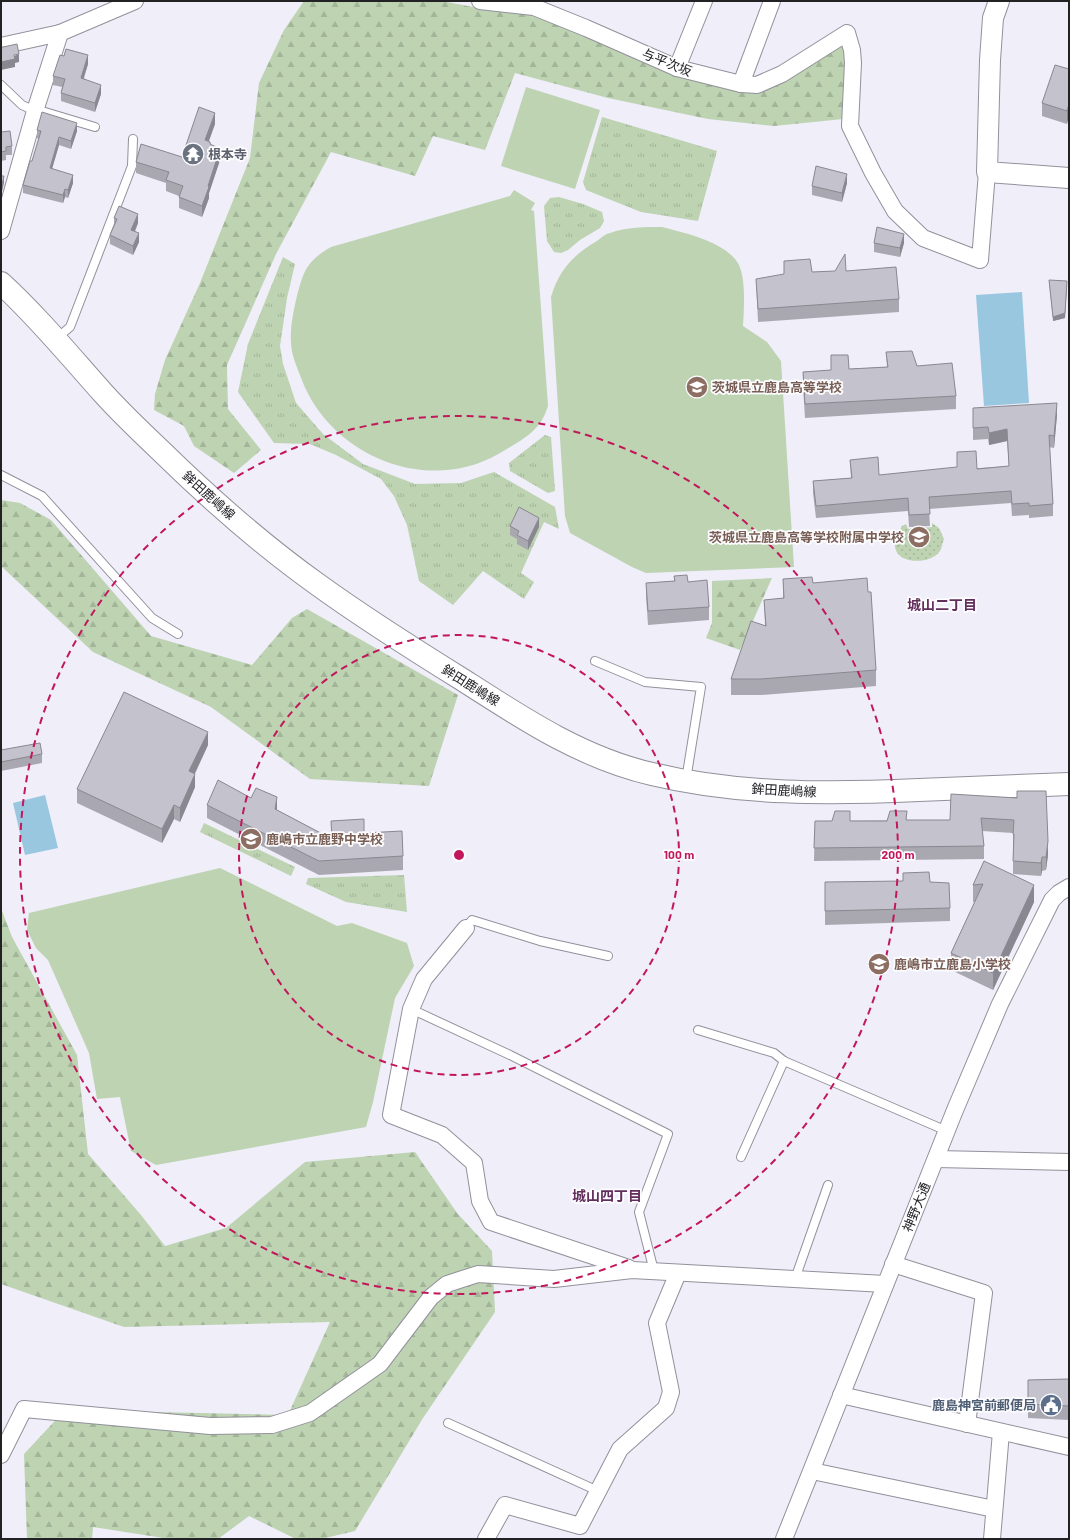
<svg xmlns="http://www.w3.org/2000/svg" width="1070" height="1540" viewBox="0 0 1070 1540" font-family="Barlow,'Noto Sans JP',sans-serif">
	<style>
		.grass { fill: url(#grass-tufts) }
		.forest { fill: url(#forest-firs) }
		.park { fill: url(#park-dots) }
		.pitch { fill: #bdd3b2 }
		.water { fill: #99c7e0 }
		.lines { fill: none; stroke-linecap: round; stroke-linejoin: round }
		.service-casing { stroke: #92919b; stroke-width: 10 }
		.minor-casing { stroke: #92919b; stroke-width: 18 }
		.tertiary-casing { stroke: #92919b; stroke-width: 22 }
		.secondary-casing { stroke: #92919b; stroke-width: 24 }
		.service { stroke: #fff; stroke-width: 8 }
		.minor { stroke: #fff; stroke-width: 16 }
		.tertiary { stroke: #fff; stroke-width: 20 }
		.secondary { stroke: #fff; stroke-width: 22 }
		.wall { fill: #a9a8b0 }
		.shaded-wall { fill: #898890 }
		.building { fill: #c4c3cd; stroke: #898890 }
		.ring { fill: none; stroke: #c2185b; stroke-width: 2; stroke-dasharray: 7 5 }
		.labels { text-anchor: middle; stroke-width: 3.5; stroke-linejoin: round; paint-order: stroke }
		.street-label { font-size: 13px; fill: #222225; stroke: #fdfdff }
		.worship-label { font-size: 13px; font-weight: bold; fill: #5b616d; stroke: #fdfdff; text-anchor: start }
		.education-label { font-size: 13px; font-weight: bold; fill: #785e54; stroke: #fdfdff; text-anchor: start }
		.service-label { font-size: 13px; font-weight: bold; fill: #4e5e75; stroke: #fdfdff; text-anchor: end }
		.neighbourhood-label { font-size: 14px; font-weight: bold; fill: #622e5c; stroke: #fdfdff }
		.centre { fill: #c2185b; stroke: #fdfdff; stroke-width: 2 }
		.ring-label { font-size: 12px; text-anchor: middle; font-weight: bold; fill: #c2185b; stroke: #fdfdff; stroke-width: 3.5; stroke-linejoin: round; paint-order: stroke }
	</style>
	<defs>
		<pattern id="grass-tufts" width="24" height="20" patternUnits="userSpaceOnUse"><rect width="24" height="20" fill="#bdd3b2"/><path d="M3 7l-1-3M5 7V3M7 7l1-3M15 17l-1-3M17 17v-4M19 17l1-3" fill="none" stroke="#a2b599"/></pattern>
		<pattern id="forest-firs" width="22" height="20" patternUnits="userSpaceOnUse"><rect width="22" height="20" fill="#bdd3b2"/><path d="M5 1l3.5 6h-7zM16 11l3.5 6h-7z" fill="#a2b599"/></pattern>
		<pattern id="park-dots" width="8" height="8" patternUnits="userSpaceOnUse"><rect width="8" height="8" fill="#bdd3b2"/><path d="M2 2h.1M6 6h.1" fill="none" stroke="#a2b599" stroke-width="1.8" stroke-linecap="round"/></pattern>
	</defs>
	<rect width="100%" height="100%" fill="#efeef9"/>
	<g class="grass">
		<path d="M602 117 717 151 698 221 641 212 586 190 583 182Z"/>
		<path d="M559 197 583 204 602 212 604 221 600 228 580 240 568 250 561 253 554 252 547 241 544 206 550 198Z"/>
		<path d="M283 257 295 264 287 298 280 346 283 364 296 403 323 434 363 464 415 484 461 483 494 472 555 507 559 529 544 522 521 573 534 582 524 599 483 571 453 605 419 581 407 525 394 496 381 479 336 455 310 444 274 443 238 392 248 344Z"/>
		<path d="M545 435 551 437 555 491 548 493 510 471 509 463Z"/>
		<path d="M204 823 295 867 291 876 200 832Z"/>
		<path d="M404 875 407 912 346 902 306 884 308 878Z"/>
	</g>
	<g class="forest">
		<path d="M304 1H442L478 8 542 16 739 89 840 44 846 49 843 119 774 126 708 119 608 98 515 73 485 150 433 136 415 176 331 152 276 254 227 365 228 409 261 450 234 473 194 446 184 426 154 410 155 394 165 360 200 283 250 158 259 83 284 30Z"/>
		<path d="M1 500 20 503 51 520 151 636 252 665 292 618 307 609 458 695 429 786 310 779 211 707 93 652 1 566Z"/>
		<path d="M772 578 740 650 706 638 712 623V581Z"/>
		<path d="M1 908 12 937 77 1055 88 1154 141 1215 165 1246 226 1228 305 1162 415 1152 457 1213 492 1251 495 1312 423 1418 355 1531 321 1539H296L249 1516 218 1539H170L93 1527 92 1539H27L24 1454 65 1410 288 1415 330 1322 124 1327 1 1284Z"/>
	</g>
	<path class="park" d="M932 523 939 528 944 539C942 543 942 548 940 551 929 568 876 565 902 526L906 524 908 529 932 527Z"/>
	<g class="pitch">
		<path d="M526 87 600 110 575 189 501 166Z"/>
		<path d="M514 190 535 203 531 210 534 211 548 406C540 432 523 439 500 453 426 497 327 454 300 375 296 365 291 353 291 342 290 328 293 314 296 300 303 273 305 262 331 247L510 196Z"/>
		<path d="M662 227C685 233 727 242 739 265 746 280 744 309 743 326L767 342 781 361 794 567 646 573 632 567 570 533 565 516 551 297C559 270 573 255 597 241 601 238 605 234 610 233 626 227 646 227 662 227Z"/>
		<path d="M220 868 337 926 352 923 407 943 414 966 395 998 373 1102 366 1127 156 1165 131 1151 120 1097 97 1099 89 1053 48 960 36 948 27 930 29 913Z"/>
	</g>
	<g class="water">
		<path d="M1022 292 1029 403 984 406 976 295Z"/>
		<path d="M45 795 58 848 25 855 13 803Z"/>
	</g>
	<g class="lines">
		<g class="service-casing">
			<g id="service">
				<path d="M1 85 22 105 35 111"/>
				<path d="M35 109 95 127"/>
				<path d="M57 338 70 327 132 166 133 139"/>
				<path d="M1 475 42 496 152 618 178 634"/>
				<path d="M595 661 645 682 701 687 686 780"/>
				<path d="M466 928 472 920 540 941 608 956"/>
				<path d="M411 1009 510 1055 668 1134 639 1212 654 1271"/>
				<path d="M698 1030 774 1053 784 1061 947 1131"/>
				<path d="M741 1157 784 1061"/>
				<path d="M795 1279 828 1185"/>
				<path d="M448 1423 598 1491"/>
			</g>
		</g>
		<g class="minor-casing">
			<g id="minor">
				<path d="M480 1 534 7 586 28 677 68 741 84 757 85 782 74 847 33 852 50 853 63 850 126 873 173 895 211 923 238 980 260 987 172"/>
				<path d="M1 46 60 33 135 1"/>
				<path d="M677 68 704 1"/>
				<path d="M741 84 772 1"/>
				<path d="M1 231 35 111 60 33"/>
				<path d="M466 928 424 979 411 1009 391 1115 442 1135 474 1163 480 1201 491 1222 629 1268"/>
				<path d="M936 1159 1069 1162"/>
				<path d="M893 1264 984 1293 967 1424"/>
				<path d="M841 1395 1069 1447"/>
				<path d="M1 1455 24 1409 210 1426 272 1425 310 1413 380 1364 431 1297 447 1284 478 1274 554 1279 632 1270 885 1284"/>
				<path d="M812 1471 994 1509"/>
				<path d="M486 1539 505 1505 580 1526 620 1449 666 1408 671 1392 657 1323 678 1273"/>
				<path d="M784 1539 955 1110 1000 1004 1052 900 1059 893 1069 887"/>
				<path d="M992 1539 1001 1432"/>
			</g>
		</g>
		<g class="tertiary-casing">
			<path id="tertiary" d="M999 1 993 18 990 60 987 172 1069 178"/>
		</g>
		<g class="secondary-casing">
			<path id="secondary" d="M1 283C38 317 69 355 103 393 121 413 141 432 160 450 209 498 261 544 317 584 364 618 413 649 463 680 522 718 582 758 652 774 739 795 830 794 919 790 969 788 1019 786 1069 784"/>
		</g>
		<use href="#service" class="service"/>
		<use href="#minor" class="minor"/>
		<use href="#tertiary" class="tertiary"/>
		<use href="#secondary" class="secondary"/>
	</g>
	<g class="wall">
		<path d="M88 64 84 78 101 94 95 112 61 101V93L62 87 53 85V76Z"/>
		<path d="M1069 69 1067 124 1042 116V103Z"/>
		<path d="M215 124 209 141 220 160 209 193V198L202 217 179 208V196L166 191V183L136 173V162L182 157Z"/>
		<path d="M37 130 77 131 71 149 59 145 52 168 73 183 68 198 65 197 63 203 23 193V185L32 161 39 139 37 138Z"/>
		<path d="M1 132 12 146V155H6V160L1 161Z"/>
		<path d="M847 183 842 202 812 195V186Z"/>
		<path d="M114 218 138 223 135 232 139 242 133 255 110 244V235L114 225Z"/>
		<path d="M874 243H904L900 257 874 252Z"/>
		<path d="M846 271 899 299V312L758 322 756 279 812 272Z"/>
		<path d="M1049 280 1067 286 1065 318 1053 321Z"/>
		<path d="M886 352 917 366 956 396V409L805 418 803 386V372L849 369 887 367Z"/>
		<path d="M973 408 1057 415 1054 448 1049 447 1053 504V516L1029 518V515L1012 516 1011 503 929 509 930 526 909 527 908 511 816 518 813 493V481L851 478 850 460 879 475 1009 466 1007 441 989 445 988 439 973 440Z"/>
		<path d="M510 526 539 527 528 550 517 544V539L510 535Z"/>
		<path d="M674 576 688 582 709 607V620L648 625 646 596V583L674 581Z"/>
		<path d="M783 579 813 583 876 670V686L761 695H731V679L765 625 764 600 783 598Z"/>
		<path d="M208 745 195 774V787L180 822 174 819 162 843 77 803V789Z"/>
		<path d="M1 750 42 754V763L1 771Z"/>
		<path d="M251 798 277 810 332 839 331 821 364 833 403 856V870L319 875 207 818V805Z"/>
		<path d="M1017 798 1048 855 1046 870 1042 871 1041 876 1013 874V833L982 831 984 846V859L814 861 815 821 950 820Z"/>
		<path d="M984 861 1034 902 993 990 951 970V953L975 902H973V885Z"/>
		<path d="M825 882H930L950 908V921L825 925Z"/>
		<path d="M1069 1379V1420L1028 1418V1380Z"/>
	</g>
	<g class="shaded-wall">
		<path d="M19 54V62L15 63V67L1 70V62Z"/>
		<path d="M88 55V64L81 86V78Z"/>
		<path d="M101 85V94L95 112V103Z"/>
		<path d="M1069 104V117L1067 124V111Z"/>
		<path d="M215 113V124L205 151V140Z"/>
		<path d="M77 123V131L71 149V141Z"/>
		<path d="M59 137V145L50 176V168Z"/>
		<path d="M220 149V160L209 193V198L202 217V206Z"/>
		<path d="M847 174V183L842 202V193Z"/>
		<path d="M73 175V183L68 198V190Z"/>
		<path d="M4 176V183L1 196V189Z"/>
		<path d="M65 189V197L63 203V195Z"/>
		<path d="M138 214V223L131 239V230Z"/>
		<path d="M139 233V242L133 255V246Z"/>
		<path d="M904 234V243L900 257V248Z"/>
		<path d="M1067 281 1065 318 1053 321V317Z"/>
		<path d="M1057 403V415L1054 448V436Z"/>
		<path d="M1007 429V441L989 445V433Z"/>
		<path d="M539 518V527L528 550V541Z"/>
		<path d="M208 732V745L189 785V771Z"/>
		<path d="M195 774V787L180 822V808Z"/>
		<path d="M277 797V811L275 809Z"/>
		<path d="M174 805V819L162 843V829Z"/>
		<path d="M1048 841V855L1046 870V857Z"/>
		<path d="M1042 857V871L1041 876V863Z"/>
		<path d="M1034 885V902L993 990V973Z"/>
	</g>
	<g class="building">
		<path d="M17 44 19 54 14 55 15 59 1 62V47H3Z"/>
		<path d="M66 49 88 55 81 78 101 85 95 103 61 93 65 79 53 76 60 55 64 56Z"/>
		<path d="M1055 65 1069 69V104L1067 111 1042 103Z"/>
		<path d="M199 107 215 113 205 140 210 142V144L220 149 208 186 209 187 202 206 179 197 183 186 166 180 169 172 136 162 141 144 182 157Z"/>
		<path d="M42 112 77 123 71 141 59 137 50 168 73 175 68 190 65 189 63 195 23 185 30 161H32L41 131 37 130Z"/>
		<path d="M10 131 12 146 6 147V151L1 152V132Z"/>
		<path d="M816 166 847 174 842 193 812 186Z"/>
		<path d="M1 176H4L1 189Z"/>
		<path d="M119 206 138 214 131 230 139 233 133 246 110 235 117 219 114 218Z"/>
		<path d="M877 227 904 234 900 248 874 243Z"/>
		<path d="M845 254 846 271 896 267 899 299 758 309 756 279 784 274V261L810 259 812 272 835 271Z"/>
		<path d="M1049 280 1067 281 1065 313 1053 317Z"/>
		<path d="M912 351 917 366 952 363 956 396 805 404 803 372 831 370V355H848L849 369 888 367 886 352Z"/>
		<path d="M1057 403 1054 436 1049 435 1053 504 1029 506V503L1012 504 1011 491 929 497 930 514 909 515 908 498 816 506 813 481 852 478 850 460 878 457 879 475 957 467V452L976 451 977 469 1009 466 1007 429 989 433 988 427 973 428V408Z"/>
		<path d="M519 507 539 518 528 541 517 535 519 531 510 526Z"/>
		<path d="M687 575 688 582 707 580 709 607 648 611 646 583 675 581 674 576Z"/>
		<path d="M812 577 813 583 867 578 868 592H871L876 670 761 679H731L751 621 766 626 764 600 784 598 783 579Z"/>
		<path d="M124 692 208 732 189 771 195 774 180 808 174 805 162 829 77 789Z"/>
		<path d="M40 743 42 754 1 762V750Z"/>
		<path d="M218 780 251 798 256 788 277 797 275 809 332 839 331 821 364 819V833L402 831 403 856 319 861 207 805Z"/>
		<path d="M1017 791H1046L1048 841 1046 857H1042L1041 863 1013 861 1014 834H1013L1014 820 981 818 984 846 814 848 815 821H832L835 811H850V821H887L890 811H907L906 820H950L951 794 1017 798Z"/>
		<path d="M984 861 1034 885 993 973 951 953 983 884 973 885Z"/>
		<path d="M929 872 930 882 949 883 950 908 825 911V882L903 881V873Z"/>
		<path d="M1069 1379V1406L1028 1404V1380Z"/>
	</g>
	<g class="ring">
		<circle cx="459" cy="855" r="220"/>
		<circle cx="459" cy="855" r="439"/>
	</g>
	<defs>
		<g id="temple-disc" transform="scale(1.15)"><circle r="9.5" fill="#6b7280" stroke="#fdfdff"/><path d="M0-6L5-2H3V0L6.5 2.5H4V6H1.5V3h-3V6H-4V2.5H-6.5L-3 0V-2H-5Z" fill="#fff"/></g>
		<g id="school-disc" transform="scale(1.15)"><circle r="9.5" fill="#8d6e63" stroke="#fdfdff"/><path d="M0-5L7-2L0 1L-7-2ZM-4 1L0 2.5L4 1V4Q0 6-4 4Z" fill="#fff"/></g>
		<g id="civic-disc" transform="scale(1.15)"><circle r="9.5" fill="#5c6f8a" stroke="#fdfdff"/><path d="M-.6-6.5H3V-4.5H.6V-3L4-1V1h2V6H-6V1h2V-1L-.6-3ZM-1.2 2.5V6h2.4V2.5Z" fill="#fff"/></g>
	</defs>
	<g fill-rule="evenodd">
		<use href="#temple-disc" x="193" y="154"/>
		<use href="#school-disc" x="697" y="387"/>
		<use href="#school-disc" x="919" y="537"/>
		<use href="#school-disc" x="251" y="839"/>
		<use href="#school-disc" x="879" y="964"/>
		<use href="#civic-disc" x="1051" y="1405"/>
	</g>
	<g class="labels">
		<g class="street-label">
			<text transform="translate(667 62) rotate(22)" y="5">与平次坂</text>
			<text transform="translate(209 495) rotate(42)" y="5">鉾田鹿嶋線</text>
			<text transform="translate(471 685) rotate(32)" y="5">鉾田鹿嶋線</text>
			<text transform="translate(784 790) rotate(3)" y="5">鉾田鹿嶋線</text>
			<text transform="translate(916 1207) rotate(-68)" y="5">神野大通</text>
		</g>
		<g class="worship-label">
			<text x="208" y="159">根本寺</text>
		</g>
		<g class="education-label">
			<text x="712" y="392">茨城県立鹿島高等学校</text>
			<text x="904" y="542" text-anchor="end">茨城県立鹿島高等学校附属中学校</text>
			<text x="266" y="844">鹿嶋市立鹿野中学校</text>
			<text x="894" y="969">鹿嶋市立鹿島小学校</text>
		</g>
		<g class="service-label">
			<text x="1036" y="1410">鹿島神宮前郵便局</text>
		</g>
		<g class="neighbourhood-label">
			<text x="942" y="610">城山二丁目</text>
			<text x="607" y="1201">城山四丁目</text>
		</g>
	</g>
	<circle cx="459" cy="855" r="6" class="centre"/>
	<g class="ring-label">
		<text x="679" y="859">100 m</text>
		<text x="898" y="859">200 m</text>
	</g>
	<rect width="1070" height="1540" fill="none" stroke="#222225" stroke-width="4"/>
</svg>
